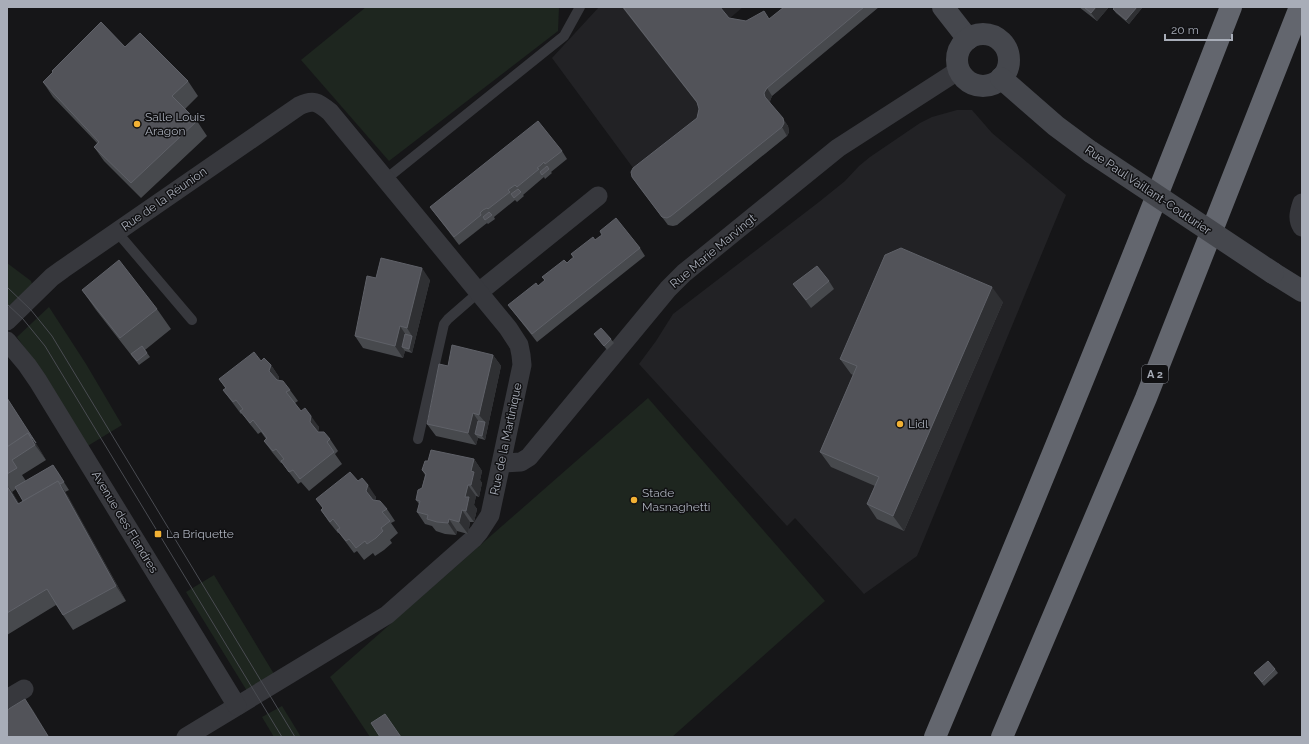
<svg xmlns="http://www.w3.org/2000/svg" width="1309" height="744" viewBox="0 0 1309 744" font-family="Raleway,sans-serif">
	<style>
		.built { fill: #222225 }
		.green { fill: #1e261f }
		.lines { fill: none; stroke-linecap: round; stroke-linejoin: round }
		.lane { stroke: #37383d; stroke-width: 10 }
		.street { stroke: #37383d; stroke-width: 19 }
		.secondary { stroke: #45474d; stroke-width: 22 }
		.highway { stroke: #63666e; stroke-width: 22 }
		.tram { stroke: #4a4c52; stroke-width: 1 }
		.secondary-bridge { stroke: #45474d; stroke-width: 22 }
		.wall { fill: #47494d; fill-rule: evenodd }
		.shaded-wall { fill: #2f3033 }
		.building { fill: #525359; stroke: #5f6168 }
		.poi-dot { fill: #f2b134; stroke: #111113; stroke-width: 1.5 }
		.labels { text-anchor: middle; stroke-width: 3; stroke-linejoin: round; paint-order: stroke }
		.shield { fill: #111113; stroke: #7b7e86; stroke-width: 1 }
		.shield-label { font-size: 11px; font-weight: bold; fill: #a8adb8 }
		.poi-label { font-size: 12px; fill: #a8adb8; stroke: #111113; text-anchor: start }
		.street-label { font-size: 12px; fill: #a8adb8; stroke: #111113 }
	</style>
	<rect width="100%" height="100%" fill="#161618"/>
	<g class="built">
		<path d="M599 7H743L729 19 752 29 799 7H879L772 96 770 101 771 105 788 126 789 132 787 136 677 225 673 226 668 225 637 185 636 181 639 176 552 58Z"/>
		<path d="M957 110H972L992 133 1066 195 917 556 864 594 795 518 787 526 639 364 656 341 673 314 819 202 845 181 859 166 870 157 920 123 932 117Z"/>
	</g>
	<g class="green">
		<path d="M366 7H559L558 31 389 161 301 60Z"/>
		<path d="M7 263 31 281 32 284 7 308Z"/>
		<path d="M49 307 86 364 122 425 86 447 35 363 17 337Z"/>
		<path d="M648 398 825 601 672 737H370L330 677Z"/>
		<path d="M214 575 274 674 247 691 186 592Z"/>
		<path d="M282 706 301 737H274L262 717Z"/>
	</g>
	<g class="lines">
		<g class="lane">
			<path d="M386 179 564 36 580 7"/>
			<path d="M117 232 192 320"/>
			<path d="M418 439 444 324 448 319 479 292"/>
		</g>
		<g class="street">
			<path d="M1302 203C1299 212 1297 219 1302 227"/>
			<path d="M479 292 598 196"/>
			<path d="M7 321 52 277 63 269 299 106C313 99 318 102 330 112L508 328 519 345 521 355 522 365 490 515 479 532 473 539 387 615 186 737"/>
			<path d="M7 341 27 365 38 381 237 706"/>
			<path d="M502 463 521 462 529 457 668 289 684 273 838 148 959 70"/>
			<path d="M7 699 24 689"/>
		</g>
		<g class="secondary">
			<path d="M943 7 968 39"/>
			<circle cx="983" cy="60" r="26"/>
			<path d="M1001 78 1056 126 1091 152"/>
			<path d="M1273 273 1302 291"/>
		</g>
		<g class="highway">
			<path d="M935 737C1037 495 1136 252 1231 7"/>
			<path d="M1002 737 1146 398 1300 7"/>
		</g>
		<g class="tram">
			<path d="M7 287 31 310 52 336 295 737"/>
			<path d="M7 304 23 319 45 346 282 737"/>
		</g>
		<path class="secondary-bridge" d="M1091 152 1273 273"/>
	</g>
	<g class="wall">
		<path d="M622 7H720L729 18 746 21 770 19 784 7H879L772 96 770 101V103L788 126 789 132 787 136 677 225 673 226 668 225 632 177 697 118 699 109 697 103Z"/>
		<path d="M1079 7H1109L1097 21Z"/>
		<path d="M1115 7H1141L1142 8 1129 24 1116 13 1113 9Z"/>
		<path d="M125 47 188 81 198 96 185 109 197 121 207 136 141 198 104 161 94 147 97 143 53 97 43 82 53 72 52 71Z"/>
		<path d="M562 151 567 159 551 172 552 173 545 179 544 177 523 195 524 196 517 202 515 200 494 217 495 219 488 224 485 221 487 223 459 245 430 207Z"/>
		<path d="M595 240 640 248 645 256 537 342 508 305 538 286 545 281 542 277 567 263 573 258 571 254Z"/>
		<path d="M376 278 430 280 412 353 405 351 403 358 363 348 355 336Z"/>
		<path d="M829 281 834 289 811 308 793 284Z"/>
		<path d="M82 290 157 309 171 329 145 350 150 357 139 365 96 310Z"/>
		<path d="M1003 302 904 531 877 519 867 504 875 486 831 467 820 452 853 375 851 374 840 359Z"/>
		<path d="M594 334 611 339 614 343 607 350Z"/>
		<path d="M493 355 501 366 485 440 478 438 476 445 436 436 427 424 448 366Z"/>
		<path d="M261 361 271 365 279 377 278 381 290 390 298 401 295 403 301 411 319 427 318 432 330 439 338 451 335 454 342 464 309 491 301 482 298 484 282 463H281L272 452 264 441 266 439 261 432 258 434 249 423 242 413 241 414 223 390 226 389 219 379Z"/>
		<path d="M7 398 46 460 22 475 26 481 53 465 69 490 65 492 126 601 73 630 56 605 7 635ZM16 489 23 501 19 504 12 492Z"/>
		<path d="M474 459 482 471 480 480 482 483 479 497 476 496 474 505 477 509 474 522H470L468 534 457 531 456 535 445 534 436 531 432 526 425 524 417 512 419 504 416 500 422 488 425 475 422 470 428 461Z"/>
		<path d="M358 481 376 497 375 501 387 509 395 521 391 523 398 533 390 540 392 543 384 550 375 556 373 553 364 560 357 551 354 553 339 533H338L329 522 321 510 323 508 316 499Z"/>
		<path d="M1275 669 1278 673 1264 686 1254 673Z"/>
	</g>
	<g class="shaded-wall">
		<path d="M1096 7H1109L1097 21 1091 13Z"/>
		<path d="M1137 7H1141L1142 8 1129 24 1126 20Z"/>
		<path d="M767 88 772 96 770 101 771 105 765 97 764 93Z"/>
		<path d="M783 118 788 126 789 132 787 136 782 127Z"/>
		<path d="M422 268 430 280 412 353 409 349 412 336 407 328Z"/>
		<path d="M992 287 1003 302 904 531 893 516Z"/>
		<path d="M400 326 408 338 402 347 405 351 403 358 395 346Z"/>
		<path d="M493 355 501 366 485 440 482 436 485 422 479 415Z"/>
		<path d="M271 365 279 377 277 383 269 371Z"/>
		<path d="M7 398 39 448 46 460 35 445Z"/>
		<path d="M473 413 481 425 475 434 478 438 476 445 468 433Z"/>
		<path d="M311 416 319 427 318 433 310 422Z"/>
		<path d="M474 459 482 471 480 480 482 483 479 497 471 485V471Z"/>
		<path d="M53 465 59 473 69 490 64 482Z"/>
		<path d="M58 481 68 496 126 601 116 586Z"/>
		<path d="M7 485 12 492 29 519 18 504 7 486Z"/>
		<path d="M368 485 376 497 374 503 366 491Z"/>
		<path d="M468 485 476 496 474 505 477 509 474 522 466 511 465 497Z"/>
		<path d="M462 510 470 522 468 534 459 522Z"/>
		<path d="M449 519 457 531 456 535 448 523Z"/>
		<path d="M25 699 33 710 49 737 48 736Z"/>
	</g>
	<g class="building">
		<path d="M623 7H720L729 18 746 21 764 11 769 19 784 7H864L767 88 764 93 765 97 783 118 784 123 782 127 671 216 667 218 662 217 632 177 631 172 633 168 697 118 699 109 697 102Z"/>
		<path d="M1084 7H1096L1091 13Z"/>
		<path d="M1115 7H1137L1126 20 1113 9Z"/>
		<path d="M101 22 125 47 140 33 188 81 172 96 197 121 131 183 94 147 99 142 43 82 53 72 52 71Z"/>
		<path d="M538 121 562 151 545 164 544 162 541 165 537 168 539 169 517 187 515 185 508 190 510 192 488 209 487 208 483 210 480 213 481 215 454 237 430 207Z"/>
		<path d="M547 166 549 169 542 175 540 172Z"/>
		<path d="M518 189 521 192 514 198 511 194Z"/>
		<path d="M489 212 492 215 485 220 483 217Z"/>
		<path d="M616 218 640 248 532 334 508 305 536 283 538 286 545 280 542 277 564 260 567 263 570 260 574 257 571 254 593 237 595 240 599 237 602 235 600 231Z"/>
		<path d="M901 248 992 287 893 516 867 504 879 477 820 452 857 366 840 359 885 255Z"/>
		<path d="M381 258 422 268 407 328 400 326 395 346 355 336 367 276 376 278Z"/>
		<path d="M119 260 157 309 120 338 82 290Z"/>
		<path d="M817 266 829 281 806 300 793 284Z"/>
		<path d="M601 328 611 339 604 346 594 334Z"/>
		<path d="M405 334 412 336 409 349 402 347Z"/>
		<path d="M452 345 493 355 479 415 473 413 468 433 427 424 439 364 448 366Z"/>
		<path d="M142 346 147 353 137 361 131 354Z"/>
		<path d="M254 352 261 361 264 358 271 365 269 371 277 380 283 381 290 390 286 392 301 411 305 408 311 416 310 422 318 432H324L330 439 327 442 334 452 300 479 293 470 289 472 281 461 284 459 276 449 273 451 264 441 267 438 253 420 250 423 240 411 243 409 236 400 233 402 223 390 226 388 219 379Z"/>
		<path d="M7 398 36 443 28 433 7 447Z"/>
		<path d="M478 421 485 422 482 436 475 434Z"/>
		<path d="M28 433 35 445 12 460 17 468 7 474V447Z"/>
		<path d="M431 450 474 459 471 471 474 472 471 485H468L465 497H469L466 511 462 510 459 522 449 519 448 523 437 522 427 519 428 515 417 512 420 501 416 500 418 490 422 488 426 474 422 470 425 461H428Z"/>
		<path d="M53 465 64 482 60 484 58 481 23 501 15 487Z"/>
		<path d="M350 472 358 481 362 478 368 485 366 491 373 500 380 501 387 509 382 512 390 521 381 528 383 531 376 538 367 544 365 541 356 548 349 539 346 541 337 530 340 528 333 519 330 522 321 510 323 508 316 499Z"/>
		<path d="M58 481 116 586 63 615 47 589 7 613V486L18 504Z"/>
		<path d="M1268 661 1275 669 1262 682 1254 673Z"/>
		<path d="M25 699 48 736 46 737H7V723H8L7 721V710Z"/>
		<path d="M385 714 401 737H380L371 723Z"/>
	</g>
	<g class="poi-dot">
		<circle cx="137" cy="124" r="4"/>
		<circle cx="900" cy="424" r="4"/>
		<circle cx="634" cy="500" r="4"/>
		<rect x="154" y="530" width="8" height="8" rx="2"/>
	</g>
	<g class="labels">
		<rect class="shield" x="1142" y="365" width="26" height="18" rx="3"/>
		<g class="shield-label">
			<text x="1155" y="378">A 2</text>
		</g>
		<g class="poi-label">
			<text x="145" y="121">Salle Louis<tspan x="145" dy="14">Aragon</tspan></text>
			<text x="908" y="428">Lidl</text>
			<text x="642" y="497">Stade<tspan x="642" dy="14">Masnaghetti</tspan></text>
			<text x="166" y="538">La Briquette</text>
		</g>
		<g class="street-label">
			<text transform="translate(1148 190) rotate(34)" y="4">Rue Paul Vaillant-Couturier</text>
			<text transform="translate(164 199) rotate(-35)" y="4">Rue de la Réunion</text>
			<text transform="translate(713 251) rotate(-40)" y="4">Rue Marie Marvingt</text>
			<text transform="translate(506 439) rotate(-78)" y="4">Rue de la Martinique</text>
			<text transform="translate(125 522) rotate(59)" y="4">Avenue des Flandres</text>
		</g>
	</g>
	<rect width="1309" height="744" fill="none" stroke="#a8adb8" stroke-width="16"/>
	<path d="M1165 34v6h67v-6" fill="none" stroke="#a8adb8" stroke-width="2"/>
	<text x="1171" y="34" font-size="12" fill="#a8adb8" stroke="#111113" stroke-width="3" paint-order="stroke">20 m</text>
</svg>
